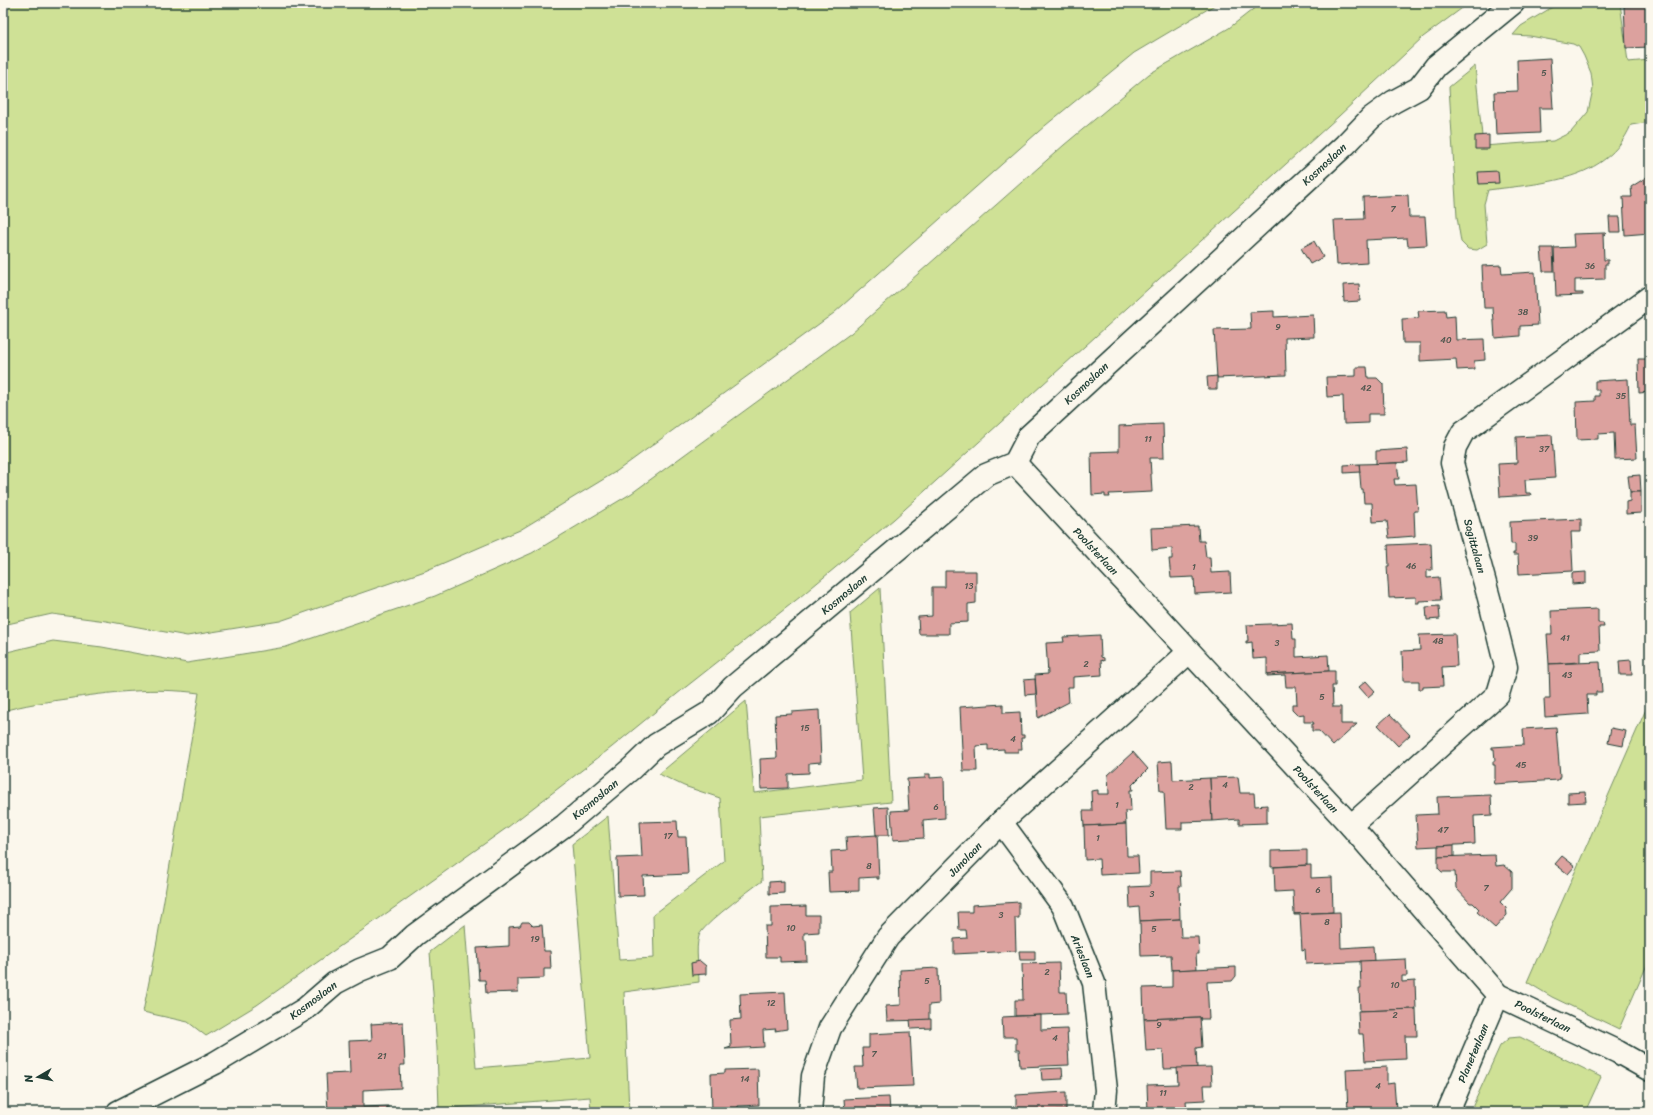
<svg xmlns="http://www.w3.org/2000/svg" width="1653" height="1115" viewBox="0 0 1653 1115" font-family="Sriracha,sans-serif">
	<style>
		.green { fill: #cfe196; stroke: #778f65 }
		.building { fill: #dca19e; stroke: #1f3d34 }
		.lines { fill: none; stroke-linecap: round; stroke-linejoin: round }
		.minor-casing { stroke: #1f3d34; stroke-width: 25 }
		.minor { stroke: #fbf7ec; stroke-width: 22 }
		.labels { text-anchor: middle; stroke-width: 3.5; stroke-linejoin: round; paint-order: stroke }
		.number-label { font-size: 9px; fill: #4e564e }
		.street-label { font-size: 11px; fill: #1f3d34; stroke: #fbf7ec }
	</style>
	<rect width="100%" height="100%" fill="#fbf7ec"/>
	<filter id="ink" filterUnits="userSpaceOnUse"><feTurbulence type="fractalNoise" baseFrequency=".025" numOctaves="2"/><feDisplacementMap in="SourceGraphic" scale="8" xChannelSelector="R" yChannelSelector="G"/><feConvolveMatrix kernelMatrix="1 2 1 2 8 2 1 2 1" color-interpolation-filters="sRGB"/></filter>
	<g filter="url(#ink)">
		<g class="green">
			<path d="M3 3H1218L1134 53 1046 125 834 313 617 471 520 530 425 571 280 621 187 636 106 621 52 614 3 625Z"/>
			<path d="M1261 3H1469L1423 37 1339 116 894 519 800 597 682 690 612 747 508 827 257 1005 206 1036 188 1022 143 1012 157 941 199 693C155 687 110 692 66 699 44 702 24 705 3 711V653L53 641 102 647 187 663 286 647 435 596 532 553 632 493 851 333 1064 145 1149 74 1229 28Z"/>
			<path d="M1559 3H1620L1628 62 1650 60V122L1631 125C1607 182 1541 183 1488 190L1484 204 1487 244 1477 250 1468 249 1461 242 1457 217 1449 87 1475 66 1483 146 1553 141 1571 132 1588 112 1593 89 1591 73 1584 56 1579 47 1573 44 1530 36 1513 35 1521 26Z"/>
			<path d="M880 588 891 802 759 816 762 881C751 889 701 926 699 936 695 950 699 968 699 982L624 992 629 1112H591L590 1097 439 1109 437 1048 430 952 465 925 476 1068 590 1058 572 844 608 816 619 960 654 958 653 915 724 861 720 798 684 786 659 774 746 701 754 793 862 780 850 613Z"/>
			<path d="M1650 700V958L1619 1029 1552 997 1527 982Z"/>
			<path d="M1520 1037 1601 1077 1585 1112H1470L1500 1046 1509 1038Z"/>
		</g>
		<g class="building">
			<path d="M1641 3H1650V47L1626 48 1624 6 1642 5Z"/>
			<path d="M1550 58 1553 108H1539L1540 133 1496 135 1494 92 1518 91 1517 60Z"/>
			<path d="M1489 135V149H1475V136Z"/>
			<path d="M1498 171 1499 183 1479 184 1478 172Z"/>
			<path d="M1650 175V233L1625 235 1623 197H1632L1631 187Z"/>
			<path d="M1408 195 1409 217H1425L1427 245 1408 246 1407 238 1366 240 1367 263 1337 265 1334 220 1364 219 1363 197Z"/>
			<path d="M1609 217H1620L1621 232H1610Z"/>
			<path d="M1605 233 1606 234 1603 235 1604 260H1608V264H1605V279L1575 280V293H1583V295L1556 296 1554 248 1574 247 1573 234Z"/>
			<path d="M1314 241 1323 257 1310 264 1301 248Z"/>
			<path d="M1541 248H1553L1554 271H1543Z"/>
			<path d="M1501 265 1502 274 1535 272 1538 325 1520 326V336L1495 338 1493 308H1484L1482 266Z"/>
			<path d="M1359 284 1360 301 1344 302 1343 285Z"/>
			<path d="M1445 310 1446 317 1455 316 1456 340 1484 339 1485 360 1474 361 1475 369 1457 370 1456 359 1420 361V343H1403L1402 319 1419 318 1418 311Z"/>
			<path d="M1274 311V317L1313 315 1314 337 1285 338 1286 375 1217 378 1214 330 1251 329 1250 312Z"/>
			<path d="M1638 359H1650V392L1639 393Z"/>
			<path d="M1356 367H1367L1368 378H1377L1383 384 1384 414H1368V423L1344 424 1343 396 1327 397 1326 377 1356 376Z"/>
			<path d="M1217 376V389H1208L1207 377Z"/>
			<path d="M1628 379 1630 425H1635L1637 458 1615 459 1614 433 1598 434V439L1577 440 1576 402 1595 401V396H1599V390H1595V381Z"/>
			<path d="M1163 424 1164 458H1150L1152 492 1109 494 1110 497H1105V494L1092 495 1091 452 1119 451V426Z"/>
			<path d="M1552 435 1555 478 1525 480 1526 493H1530L1531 495 1500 497 1498 464 1517 463 1516 437Z"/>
			<path d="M1407 449 1408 462 1376 464V451Z"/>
			<path d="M1397 463 1399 479H1394L1395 485 1416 484 1418 511H1414L1415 536 1389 538 1387 521 1373 522 1372 503H1364L1363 489H1361L1359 464Z"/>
			<path d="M1359 464 1360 472 1344 473V465Z"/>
			<path d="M1640 475 1641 492H1630L1628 476Z"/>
			<path d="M1630 492H1641V513L1626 514V502L1630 501Z"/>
			<path d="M1581 519V532H1571L1573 571 1519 574 1518 555H1513V553H1515V544H1511L1510 522Z"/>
			<path d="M1198 526 1199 541H1204L1206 557H1210L1211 573 1230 572 1231 592 1195 594 1194 577 1171 578 1169 559H1172V548L1152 550 1151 528Z"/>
			<path d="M1431 543 1432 570H1427V578L1439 577 1441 600 1419 601V603H1416V597L1389 598 1387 566H1389L1388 545Z"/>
			<path d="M945 571H976V603L968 604V622L949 623V634H919L918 617 932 616V587H945Z"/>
			<path d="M1586 572V583L1572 584V573Z"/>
			<path d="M1439 606 1440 619 1427 620 1426 607Z"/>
			<path d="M1598 609V623H1603L1604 627H1599L1600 651 1580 652V662L1549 664 1547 634H1552L1551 611Z"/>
			<path d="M1292 623 1293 639H1296V657L1328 655 1329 671 1267 674V658L1253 659 1252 642 1246 643V641H1248L1247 625Z"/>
			<path d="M1455 634 1457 666 1442 667 1443 686 1423 687V689H1419V681H1403L1402 651 1420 650 1419 635Z"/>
			<path d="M1100 635 1101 657 1104 658V661L1101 660 1102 675 1073 677V687H1068L1069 702 1038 718 1035 675 1048 674 1046 643 1064 642 1063 637Z"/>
			<path d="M1631 660 1632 675H1620L1619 661Z"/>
			<path d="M1600 662 1602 692H1596V695H1587L1588 714 1545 717 1544 699H1550L1549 664Z"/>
			<path d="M1329 671H1335V686H1332L1333 707H1341V724H1357L1333 746 1319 731H1312V724H1314L1313 722H1304V714L1297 715 1292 710V704H1297L1296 687H1286L1285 675 1267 676V674Z"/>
			<path d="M1035 679 1036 694 1025 695 1024 680Z"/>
			<path d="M1366 681 1375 691 1368 697 1359 687Z"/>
			<path d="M1003 704V713L1020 712 1021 735H1024V738H1021L1022 749H1018V752H1004V749L988 750V745L976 746 977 771H963L960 707Z"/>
			<path d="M819 710 821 762 809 763V773L788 774V788L761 789 760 759 777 758 775 715 792 714V712Z"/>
			<path d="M1390 714 1410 735 1398 746 1378 725Z"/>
			<path d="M1556 727 1560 776 1558 780 1494 784 1493 781H1495V765H1493V761H1495L1494 749H1492V747L1524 745 1523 729Z"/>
			<path d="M1611 728 1626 731 1623 746 1608 743Z"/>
			<path d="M1133 752 1148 769 1132 785 1133 790H1130L1131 811H1125L1126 824 1084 826 1083 811H1092L1091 791 1098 790V794H1109L1108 775Z"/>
			<path d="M1172 761 1173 780 1210 778 1212 821 1182 822V829H1166L1164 791H1160L1158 762Z"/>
			<path d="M925 774H930V778L944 777 945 818 923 820 924 838 893 840 891 811 909 810 907 779 925 778Z"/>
			<path d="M1238 777 1240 793H1254L1255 806 1267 805V823L1239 824V819L1212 821 1210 778Z"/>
			<path d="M1585 792 1586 802 1568 803V793Z"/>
			<path d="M1491 795 1492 815 1474 816 1475 844 1418 847 1416 815 1438 814 1437 797Z"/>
			<path d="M888 807 889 835H876L874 808Z"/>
			<path d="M677 821 678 837H686L688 874 643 876 644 895 618 896 617 858 642 857 640 822Z"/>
			<path d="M1126 824 1127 856H1138L1139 873 1100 875 1099 859 1085 860 1084 826Z"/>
			<path d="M877 835 879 879H877V877L859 878V891L829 892 828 872H832L831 851 847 850 846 837Z"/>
			<path d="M1454 845V857H1438V846Z"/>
			<path d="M1307 850V865L1271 867V851Z"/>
			<path d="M1495 855 1496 866 1504 865 1512 872V888L1500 902 1506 908 1507 915 1495 928 1477 912 1479 909 1473 903H1470L1456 888 1455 872H1442L1438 868V857Z"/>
			<path d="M1562 856 1575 866 1568 874 1555 864Z"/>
			<path d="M1311 865V878L1332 877 1333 912 1294 914 1293 891 1275 892 1274 867Z"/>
			<path d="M1180 871 1181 886H1179L1180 919 1140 921 1139 907 1130 908 1129 887 1150 886V872Z"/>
			<path d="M784 881V893L769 894V882Z"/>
			<path d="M1019 902V918H1015L1016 951 954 954V939L967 938 966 930H959L958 912H972V905Z"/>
			<path d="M806 906V915H819V932L804 933V940H806L807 961 780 962V957H766L765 926H771V907Z"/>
			<path d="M1340 912 1341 948 1373 946 1374 961 1306 964 1305 949 1302 950 1300 915H1294V914Z"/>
			<path d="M1180 919 1181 937H1198L1199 954H1196L1197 969 1172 970 1171 955 1141 956 1140 921Z"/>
			<path d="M522 922H529L533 926 542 925 544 951H550L551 969H544V978L518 979V992L486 993 485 980H479L477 948 509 946V927L520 926Z"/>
			<path d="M1019 951H1035V960H1020Z"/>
			<path d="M1406 959 1407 976H1402V982L1415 981 1416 1009 1360 1011 1359 988H1361L1360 961Z"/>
			<path d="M700 961 706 966V974L692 975 691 963Z"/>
			<path d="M1059 963 1060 992H1066L1067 1014 1015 1016V1000H1023L1022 964Z"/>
			<path d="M1236 967V976L1232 981 1207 982 1209 1019H1200V1017L1144 1019 1143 988 1172 987V970Z"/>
			<path d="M938 968 939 1004 929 1005V1020L887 1021 886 1006 901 1005 900 970Z"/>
			<path d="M785 992 787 1029 775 1031 776 1029 763 1030 764 1047 725 1049 731 1047 730 1020 741 1019 740 994Z"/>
			<path d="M1416 1009 1417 1036H1405L1406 1059 1365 1061 1363 1034H1359L1358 1011Z"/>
			<path d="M1041 1015V1030L1067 1029 1069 1065 1020 1067 1019 1050H1016V1037H1003L1002 1017Z"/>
			<path d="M1200 1017 1202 1047 1196 1048 1197 1068 1164 1069 1163 1050 1146 1051 1144 1019Z"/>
			<path d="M931 1019V1028L911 1029 910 1020Z"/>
			<path d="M403 1022 405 1065H400L401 1088 363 1090V1107L388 1106V1112H328L326 1074 350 1073 349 1041 372 1040 371 1024Z"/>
			<path d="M910 1032 913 1086 857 1088 855 1067H863L862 1048H869V1034Z"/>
			<path d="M1211 1067 1212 1085H1204L1205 1100 1186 1101 1187 1112H1148L1147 1085 1178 1084 1177 1068Z"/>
			<path d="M1387 1067V1084L1394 1083 1396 1109 1348 1111 1346 1069Z"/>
			<path d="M1062 1068 1063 1079 1042 1080 1041 1069Z"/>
			<path d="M758 1069 759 1105 738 1106V1112H712L711 1074 725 1073V1070Z"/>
			<path d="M1066 1092V1111L1016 1112V1095Z"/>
			<path d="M889 1097 890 1112H845L844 1099Z"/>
			<path d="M1385 1109 1386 1112H1338V1110H1348Z"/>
		</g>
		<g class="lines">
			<g class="minor-casing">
				<g id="minor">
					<path d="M1015 463 1351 826 1498 995 1618 1052 1650 1070"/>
					<path d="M1001 822 1063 906 1094 983 1106 1090 1104 1112"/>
					<path d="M1351 826 1498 694 1506 667 1489 598 1452 463 1455 447 1463 432 1650 297"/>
					<path d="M118 1112 215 1063 305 1009 335 983 360 970 390 958 415 935 565 825 632 768 656 745 709 713 733 687 986 475 1015 463 1029 436 1345 145 1371 118 1393 102 1419 88 1436 66 1513 3"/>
					<path d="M810 1112 813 1076 830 1028 888 937 1001 822 1189 652"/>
					<path d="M1448 1112 1498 995"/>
				</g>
			</g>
			<use href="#minor" class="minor"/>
		</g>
	</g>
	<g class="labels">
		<g class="number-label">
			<text x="1544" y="76">5</text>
			<text x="1393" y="212">7</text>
			<text x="1590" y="269">36</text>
			<text x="1523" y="315">38</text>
			<text x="1278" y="330">9</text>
			<text x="1446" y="343">40</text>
			<text x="1366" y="391">42</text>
			<text x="1621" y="399">35</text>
			<text x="1148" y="442">11</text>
			<text x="1544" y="452">37</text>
			<text x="1533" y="541">39</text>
			<text x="1411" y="569">46</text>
			<text x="1194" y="570">1</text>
			<text x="969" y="589">13</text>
			<text x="1565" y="641">41</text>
			<text x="1438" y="644">48</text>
			<text x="1277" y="646">3</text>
			<text x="1086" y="667">2</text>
			<text x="1567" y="678">43</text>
			<text x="1322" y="700">5</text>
			<text x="805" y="731">15</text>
			<text x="1013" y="742">4</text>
			<text x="1521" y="768">45</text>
			<text x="1225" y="788">4</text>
			<text x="1191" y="790">2</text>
			<text x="1117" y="808">1</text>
			<text x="936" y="810">6</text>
			<text x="1443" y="833">47</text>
			<text x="668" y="839">17</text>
			<text x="1098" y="841">1</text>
			<text x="869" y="869">8</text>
			<text x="1486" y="891">7</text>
			<text x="1318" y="893">6</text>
			<text x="1152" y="897">3</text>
			<text x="1001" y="918">3</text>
			<text x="1327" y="925">8</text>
			<text x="791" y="931">10</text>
			<text x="1154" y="932">5</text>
			<text x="535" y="942">19</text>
			<text x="1047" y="975">2</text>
			<text x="927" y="984">5</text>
			<text x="1395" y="988">10</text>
			<text x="771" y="1006">12</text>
			<text x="1395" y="1018">2</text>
			<text x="1159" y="1028">9</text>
			<text x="1055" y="1041">4</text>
			<text x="874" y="1057">7</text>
			<text x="382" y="1059">21</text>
			<text x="745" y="1082">14</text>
			<text x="1378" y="1089">4</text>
			<text x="1163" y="1096">11</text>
		</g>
		<g class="street-label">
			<text transform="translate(1324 164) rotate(-43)" y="4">Kosmoslaan</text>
			<text transform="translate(1086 383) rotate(-43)" y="4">Kosmoslaan</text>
			<text transform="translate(1475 546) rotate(75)" y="4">Sagittalaan</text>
			<text transform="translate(1096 551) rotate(47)" y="4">Poolsterlaan</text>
			<text transform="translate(844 594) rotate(-40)" y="4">Kosmoslaan</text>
			<text transform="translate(1316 789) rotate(47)" y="4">Poolsterlaan</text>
			<text transform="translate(595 799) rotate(-40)" y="4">Kosmoslaan</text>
			<text transform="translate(965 859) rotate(-46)" y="4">Junolaan</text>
			<text transform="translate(1083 956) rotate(68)" y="4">Arieslaan</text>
			<text transform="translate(313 1000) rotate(-37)" y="4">Kosmoslaan</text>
			<text transform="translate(1543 1016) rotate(26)" y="4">Poolsterlaan</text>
			<text transform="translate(1473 1053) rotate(-67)" y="4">Planetenlaan</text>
		</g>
	</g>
	<rect width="1653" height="1115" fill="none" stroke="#fbf7ec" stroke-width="16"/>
	<rect x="8" y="8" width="1637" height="1099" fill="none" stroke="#1f3d34" stroke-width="1.5" filter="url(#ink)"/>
	<g transform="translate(38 1077) rotate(261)" stroke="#fbf7ec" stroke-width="3" paint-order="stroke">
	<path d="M0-3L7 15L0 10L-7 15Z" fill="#1f3d34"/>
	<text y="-6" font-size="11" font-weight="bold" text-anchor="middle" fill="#1f3d34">N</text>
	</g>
</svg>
